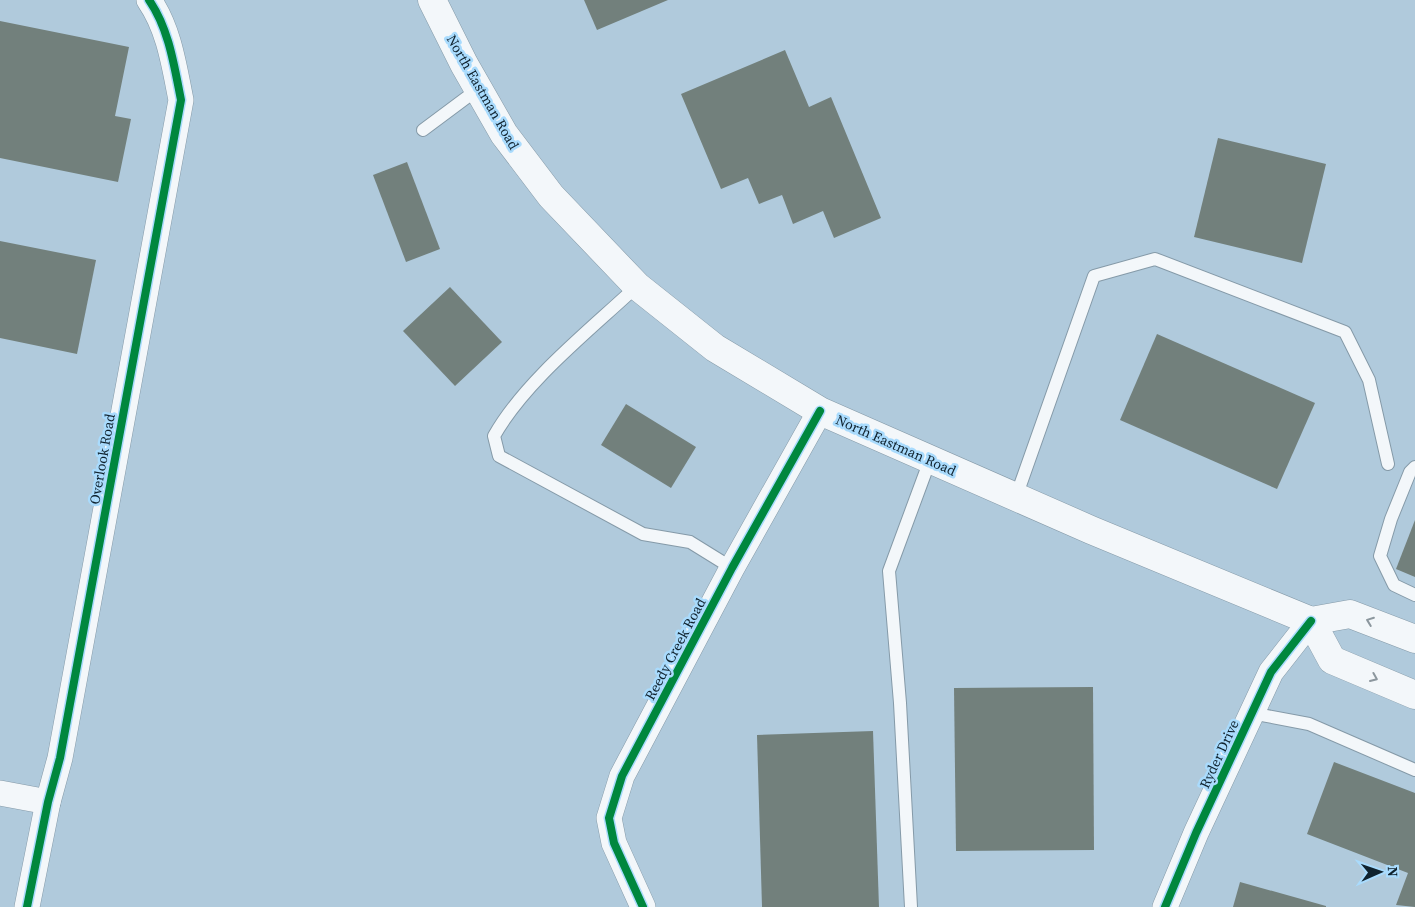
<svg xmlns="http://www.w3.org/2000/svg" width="1415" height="907" viewBox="0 0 1415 907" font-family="'Source Serif 4',serif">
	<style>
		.building { fill: #72807c }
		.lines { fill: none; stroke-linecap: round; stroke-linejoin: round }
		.service-casing { stroke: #859aa8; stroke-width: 14 }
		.minor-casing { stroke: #859aa8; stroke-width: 26 }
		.secondary-casing { stroke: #859aa8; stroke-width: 29 }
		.service { stroke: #f3f7fa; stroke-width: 12 }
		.minor { stroke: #f3f7fa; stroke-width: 25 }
		.secondary { stroke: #f3f7fa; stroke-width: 28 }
		.cycleway-casing { stroke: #a9dbfd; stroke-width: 11 }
		.cycleway { stroke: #00873e; stroke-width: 8 }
		.oneway { stroke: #8c979e }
		.labels { text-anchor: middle; stroke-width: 5; stroke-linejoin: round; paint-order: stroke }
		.street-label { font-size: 14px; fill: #0f222e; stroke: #a9dbfd }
	</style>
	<rect width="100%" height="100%" fill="#b0cadc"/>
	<g class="building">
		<path d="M584 0H668L597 30Z"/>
		<path d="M0 21 129 47 115 116 131 119 118 182 0 158Z"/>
		<path d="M785 50 809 107 831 97 881 218 834 238 823 211 793 224 782 195 759 204 748 178 721 189 681 94Z"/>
		<path d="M1218 138 1326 164 1302 263 1194 237Z"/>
		<path d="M407 162 440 249 406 262 373 175Z"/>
		<path d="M0 241 96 260 77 354 0 338Z"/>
		<path d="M450 287 502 342 455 386 403 331Z"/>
		<path d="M1157 334 1315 403 1277 489 1120 420Z"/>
		<path d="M626 404 696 447 671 488 601 445Z"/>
		<path d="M1415 520V577L1396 569Z"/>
		<path d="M1093 687 1094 850 956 851 954 688Z"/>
		<path d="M873 731 879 907H762L757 735Z"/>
		<path d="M1334 762 1415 793V907L1396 905 1408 873 1307 834Z"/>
		<path d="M1240 882 1326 906V907H1233Z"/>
	</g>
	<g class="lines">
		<g class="service-casing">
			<g id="service">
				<path d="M423 130 478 89"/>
				<path d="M637 286C590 330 525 381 494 436L499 456 643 534 690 542 732 568"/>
				<path d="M1415 467 1410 472 1391 519 1380 556 1394 585 1415 595"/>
				<path d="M1016 497 1094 276 1155 259 1345 332 1369 380 1388 464"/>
				<path d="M1251 713 1309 724 1415 770"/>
				<path d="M911 907 900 703 889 571 930 460"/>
			</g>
		</g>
		<g class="minor-casing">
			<g id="minor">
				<path d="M0 793 48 802"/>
				<path d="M27 907 48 802 60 758 181 100C174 65 169 29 149 0"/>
				<path d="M643 907 614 843 609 818 622 776 732 568 820 411"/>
				<path d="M1165 907 1196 833 1271 672 1311 621"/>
			</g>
		</g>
		<g class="secondary-casing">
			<g id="secondary">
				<path d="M432 0 464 64 504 134 551 196 637 286 715 348 820 411 1091 530 1311 621 1350 614 1415 639"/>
				<path d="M1311 621 1332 660 1415 695"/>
			</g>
		</g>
		<use href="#service" class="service"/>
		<use href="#minor" class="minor"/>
		<use href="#secondary" class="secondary"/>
		<g class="cycleway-casing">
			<g id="cycleway">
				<path d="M27 907 48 802 60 758 181 100C174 65 169 29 149 0"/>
				<path d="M643 907 614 843 609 818 622 776 732 568 820 411"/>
				<path d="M1165 907 1196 833 1271 672 1311 621"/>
			</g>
		</g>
		<use href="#cycleway" class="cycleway"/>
	</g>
	<defs><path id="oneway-chevron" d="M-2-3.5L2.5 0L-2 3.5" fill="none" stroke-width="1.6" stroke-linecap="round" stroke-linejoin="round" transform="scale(1.25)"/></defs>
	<g class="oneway">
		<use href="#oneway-chevron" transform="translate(1370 621) rotate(-159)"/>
		<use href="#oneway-chevron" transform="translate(1374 678) rotate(23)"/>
	</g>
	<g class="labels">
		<g class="street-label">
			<text transform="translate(483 92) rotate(60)" y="5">North Eastman Road</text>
			<text transform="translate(896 445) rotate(24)" y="5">North Eastman Road</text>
			<text transform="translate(102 459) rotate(-80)" y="5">Overlook Road</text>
			<text transform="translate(675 649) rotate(-62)" y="5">Reedy Creek Road</text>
			<text transform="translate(1219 754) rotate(-65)" y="5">Ryder Drive</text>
		</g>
	</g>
	<g transform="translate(1380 872) rotate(88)" stroke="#a9dbfd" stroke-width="4" paint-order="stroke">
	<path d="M0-4L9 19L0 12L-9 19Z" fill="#0f222e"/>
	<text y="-8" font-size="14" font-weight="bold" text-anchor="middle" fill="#0f222e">N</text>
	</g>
</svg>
